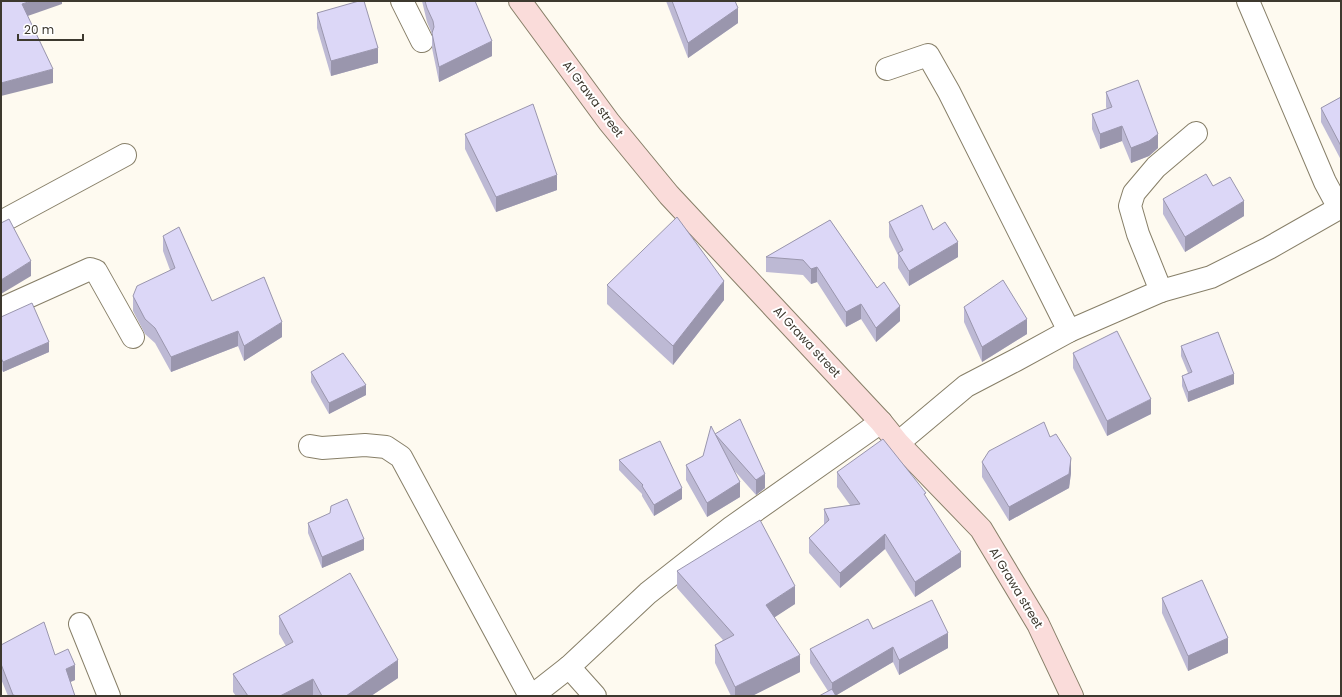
<svg xmlns="http://www.w3.org/2000/svg" width="1342" height="697" viewBox="0 0 1342 697" font-family="Poppins,sans-serif">
	<style>
		.lines { fill: none; stroke-linecap: round; stroke-linejoin: round }
		.street-casing { stroke: #877f68; stroke-width: 24 }
		.secondary-casing { stroke: #877f68; stroke-width: 24 }
		.street { stroke: #fff; stroke-width: 22 }
		.secondary { stroke: #fadcda; stroke-width: 22 }
		.wall { fill: #bdb9d4 }
		.shaded-wall { fill: #9a96ad }
		.building { fill: #dcd7f7; stroke: #9a96ad }
		.labels { text-anchor: middle; stroke-width: 4; stroke-linejoin: round; paint-order: stroke }
		.street-label { font-size: 12px; fill: #3d392f; stroke: #fff }
	</style>
	<rect width="100%" height="100%" fill="#fefaf0"/>
	<g class="lines">
		<g class="street-casing">
			<g id="street">
				<path d="M402 1 422 41"/>
				<path d="M1248 1 1325 182 1339 208"/>
				<path d="M887 69 928 55 949 92 1069 331"/>
				<path d="M1 222 125 155"/>
				<path d="M1161 291 1138 234 1130 206 1134 193 1156 167 1196 133"/>
				<path d="M1 309 90 269 96 271 133 337"/>
				<path d="M898 443 966 386 1016 360 1069 331 1161 291 1211 277 1269 248 1341 207"/>
				<path d="M310 446 322 448 365 445 386 447 401 457 530 696"/>
				<path d="M80 624 109 696"/>
				<path d="M569 667 595 696"/>
				<path d="M532 696 569 667 648 593 732 527 881 422"/>
			</g>
		</g>
		<g class="secondary-casing">
			<path id="secondary" d="M520 1 609 122 669 195 881 422 898 443 981 529 1038 624 1072 696"/>
		</g>
		<use href="#street" class="street"/>
		<use href="#secondary" class="secondary"/>
	</g>
	<g class="wall">
		<path d="M422 1H475L492 56 439 82 432 48V34L427 22Z"/>
		<path d="M666 1H735L738 23 688 58Z"/>
		<path d="M317 13 378 63 331 76 317 28Z"/>
		<path d="M1106 92 1158 148 1149 156 1131 163 1122 141 1100 149 1092 129V114L1107 109 1106 107Z"/>
		<path d="M1341 97V160L1321 122V108Z"/>
		<path d="M465 134 557 190 496 212 465 149Z"/>
		<path d="M1213 186 1244 216 1185 252 1163 214V199Z"/>
		<path d="M830 220 900 321 876 342 861 319 846 327 817 282 811 284 803 275 766 272V257Z"/>
		<path d="M889 222 933 230 958 257 909 286 898 268V255L889 237Z"/>
		<path d="M163 236 212 301 282 337 244 361 238 346 171 372 155 343 145 334 133 311V296L170 270 163 251Z"/>
		<path d="M607 285 724 300 673 365 607 304Z"/>
		<path d="M964 307 1027 334 982 362 964 322Z"/>
		<path d="M1 317 49 352 3 372 1 368Z"/>
		<path d="M1181 346 1234 384 1188 402 1182 386V376L1188 373 1181 356Z"/>
		<path d="M1073 353 1151 414 1107 436 1073 368Z"/>
		<path d="M311 372 366 395 329 414 311 382Z"/>
		<path d="M740 419 765 488 756 495 732 468 740 497 707 517 686 480V465L703 456 715 435Z"/>
		<path d="M1050 437 1071 473 1069 488 1009 521 982 477V462Z"/>
		<path d="M619 460 682 499 654 516 642 496V494L619 470Z"/>
		<path d="M837 472 926 497 961 567 915 597 885 549 840 588 809 553V538L824 525V509L850 505 837 487Z"/>
		<path d="M308 523 364 550 322 568 308 533Z"/>
		<path d="M677 571 795 604 774 617 800 672 752 696H731L715 663V645L723 640 677 588Z"/>
		<path d="M1162 598 1228 653 1188 671 1162 613Z"/>
		<path d="M279 616 398 678 371 696H236L233 692V674L286 646 279 634Z"/>
		<path d="M873 629 948 648 899 675 893 662 835 696 828 691 810 663V649Z"/>
		<path d="M1 645 75 680 70 682 75 696H8L1 679Z"/>
	</g>
	<g class="shaded-wall">
		<path d="M31 1H62V4L22 18V4Z"/>
		<path d="M738 8V23L688 58V43Z"/>
		<path d="M492 41V56L439 82V67Z"/>
		<path d="M378 48V63L331 76V61Z"/>
		<path d="M53 69V83L1 96V83Z"/>
		<path d="M1122 126V141L1100 149V134Z"/>
		<path d="M1158 134V148L1149 156 1131 163V148Z"/>
		<path d="M557 175V190L496 212V197Z"/>
		<path d="M1244 201V216L1185 252V237Z"/>
		<path d="M958 242V257L909 286V271Z"/>
		<path d="M31 261V276L1 294V280Z"/>
		<path d="M817 267V282L811 284V269Z"/>
		<path d="M724 281V300L673 365V346Z"/>
		<path d="M861 304V319L846 327V312Z"/>
		<path d="M900 306V321L876 342V328Z"/>
		<path d="M1027 319V334L982 362V347Z"/>
		<path d="M282 322V337L244 361V346Z"/>
		<path d="M238 331V346L171 372V357Z"/>
		<path d="M49 342V352L3 372V362Z"/>
		<path d="M1234 374V384L1188 402V392Z"/>
		<path d="M366 385V395L329 414V403Z"/>
		<path d="M1151 399V414L1107 436V421Z"/>
		<path d="M1071 458V473L1069 488 1009 521V507Z"/>
		<path d="M765 474V488L756 495V480Z"/>
		<path d="M740 482V497L707 517V503Z"/>
		<path d="M682 488V499L654 516V505Z"/>
		<path d="M885 534V549L840 588V573Z"/>
		<path d="M364 539V550L322 568V557Z"/>
		<path d="M961 552V567L915 597V582Z"/>
		<path d="M795 586V604L766 623V605Z"/>
		<path d="M948 633V648L899 675V660Z"/>
		<path d="M1228 638V653L1188 671V656Z"/>
		<path d="M893 647V662L835 696H832V683Z"/>
		<path d="M800 655V672L752 696H735V687Z"/>
		<path d="M398 660V678L371 696H346Z"/>
		<path d="M75 665V680L66 684V669Z"/>
		<path d="M313 679V696H280Z"/>
	</g>
	<g class="building">
		<path d="M1 1H31L22 4 53 69 1 83Z"/>
		<path d="M359 1H364L378 48 331 61 317 13Z"/>
		<path d="M425 1H475L492 41 439 67 432 33 434 27 433 21 427 8Z"/>
		<path d="M672 1H735L738 8 688 43Z"/>
		<path d="M1138 80 1158 134 1149 141 1131 148 1122 126 1100 134 1092 114 1112 107 1106 92Z"/>
		<path d="M1341 97V146L1321 108Z"/>
		<path d="M533 104 557 175 496 197 465 134Z"/>
		<path d="M1206 174 1213 186 1230 177 1244 201 1185 237 1163 199Z"/>
		<path d="M922 205 933 230 945 222 958 242 909 271 898 253 903 250 889 222Z"/>
		<path d="M677 217 724 281 673 346 607 285Z"/>
		<path d="M9 219 31 261 1 280V223Z"/>
		<path d="M830 220 877 288 884 282 900 306 876 328 861 304 846 312 817 267 811 269 803 260 766 257Z"/>
		<path d="M179 227 212 301 264 277 282 322 244 346 238 331 171 357 155 328 145 319 133 296 137 286 175 268 163 236Z"/>
		<path d="M1003 280 1027 319 982 347 964 307Z"/>
		<path d="M32 303 49 342 3 362 1 358V317Z"/>
		<path d="M1117 331 1151 399 1107 421 1073 353Z"/>
		<path d="M1218 332 1234 374 1188 392 1182 376 1192 372 1181 346Z"/>
		<path d="M343 353 366 385 329 403 311 372Z"/>
		<path d="M740 419 765 474 756 480 715 434Z"/>
		<path d="M1044 422 1050 437 1056 434 1071 458 1069 474 1009 507 982 462 989 451Z"/>
		<path d="M711 426 740 482 707 503 686 465 703 456Z"/>
		<path d="M883 439 926 493 924 494 961 552 915 582 885 534 840 573 809 538 829 520 824 509 860 504 837 472Z"/>
		<path d="M660 441 682 488 654 505 642 486 643 485 619 460Z"/>
		<path d="M347 499 364 539 322 557 308 523 330 513 331 506Z"/>
		<path d="M760 520 795 586 766 605 800 655 735 687 715 645 734 635 677 571Z"/>
		<path d="M350 573 398 660 346 696H322L313 679 280 696H248L233 674 293 642 279 616Z"/>
		<path d="M1202 580 1228 638 1188 656 1162 598Z"/>
		<path d="M932 600 948 633 899 660 893 647 832 683 810 649 868 619 873 629Z"/>
		<path d="M44 622 55 655 68 649 75 665 66 669 75 696H17L13 695 1 664V645Z"/>
		<path d="M832 689 836 696H819Z"/>
	</g>
	<g class="labels">
		<g class="street-label">
			<text transform="translate(593 99) rotate(53)" y="4">Al Grawa street</text>
			<text transform="translate(807 342) rotate(47)" y="4">Al Grawa street</text>
			<text transform="translate(1016 588) rotate(59)" y="4">Al Grawa street</text>
		</g>
	</g>
	<rect width="1342" height="697" fill="none" stroke="#3d392f" stroke-width="4"/>
	<path d="M18 34v6h65v-6" fill="none" stroke="#3d392f" stroke-width="2"/>
	<text x="24" y="34" font-size="12" fill="#3d392f" stroke="#ffffff" stroke-width="3" paint-order="stroke">20 m</text>
</svg>
